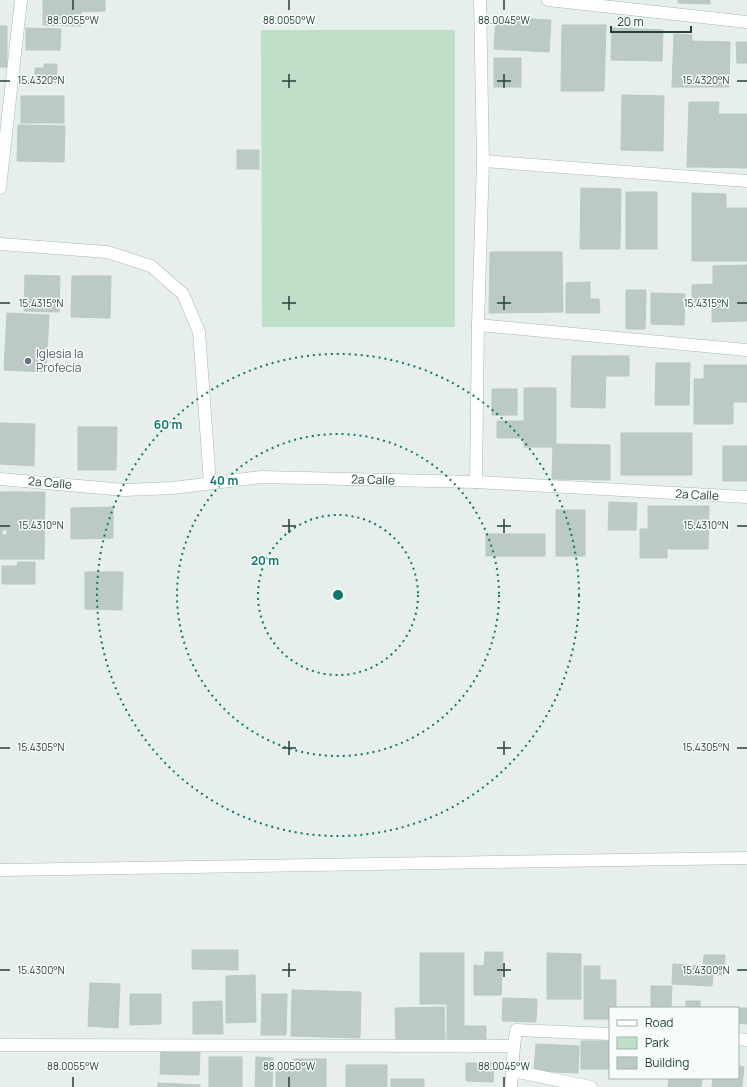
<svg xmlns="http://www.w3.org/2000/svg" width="747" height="1087" viewBox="0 0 747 1087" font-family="Manrope,sans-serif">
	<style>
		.green { fill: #bfe0c8 }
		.building { fill: #bbcac4; stroke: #b8c9c2 }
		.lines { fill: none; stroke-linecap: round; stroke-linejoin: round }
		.minor-casing { stroke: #a8b8b2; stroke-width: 13 }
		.minor { stroke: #fff; stroke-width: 12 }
		.ticks { fill: none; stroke: #24423a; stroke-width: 1.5 }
		.ring { fill: none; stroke: #0f766e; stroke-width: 2; stroke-dasharray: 2 4 }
		.worship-dot { fill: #6b7280; stroke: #f7fbf9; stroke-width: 1.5 }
		.labels { text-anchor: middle; stroke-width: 3; stroke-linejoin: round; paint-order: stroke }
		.worship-label { font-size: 12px; fill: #5b616d; stroke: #f7fbf9; text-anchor: start }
		.street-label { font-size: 12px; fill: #24423a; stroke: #f7fbf9 }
		.ticks-label { font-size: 10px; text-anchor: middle; fill: #24423a; stroke: #f7fbf9; stroke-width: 3; stroke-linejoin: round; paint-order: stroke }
		.centre { fill: #0f766e; stroke: #f7fbf9; stroke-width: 2 }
		.ring-label { font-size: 12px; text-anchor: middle; font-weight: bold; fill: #0f766e; stroke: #f7fbf9; stroke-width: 3; stroke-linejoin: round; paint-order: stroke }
	</style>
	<rect width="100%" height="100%" fill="#e6efeb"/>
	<path class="green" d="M261 30H455V327H262Z"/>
	<g class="building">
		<path d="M43 0H81V26L43 25Z"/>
		<path d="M71 0H105V11L71 12Z"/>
		<path d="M678 0H710V4L678 3Z"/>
		<path d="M496 17 551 20 549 52 494 49Z"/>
		<path d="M562 25H606L604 91H561Z"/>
		<rect x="0" y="26" width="7" height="41"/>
		<path d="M26 28 61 29 60 50H26Z"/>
		<path d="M612 28 663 30 662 61 611 60Z"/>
		<path d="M674 34 692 35 691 87H672Z"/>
		<path d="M692 41 730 42 729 87H691Z"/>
		<path d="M736 42H747V63H737Z"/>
		<rect x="494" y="58" width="27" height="29"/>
		<path d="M44 64H57L56 83H35V68H44Z"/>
		<path d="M622 95 664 96 663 151 621 150Z"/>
		<rect x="21" y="96" width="43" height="27"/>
		<path d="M689 102H719L718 114H747V132L704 131V167H687Z"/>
		<path d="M18 125 65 126 64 162 17 161Z"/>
		<path d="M704 131 747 132V168L704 167Z"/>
		<rect x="237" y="150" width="22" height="19"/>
		<path d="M581 188 621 189 620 249H580Z"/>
		<rect x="626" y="192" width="31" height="57"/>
		<path d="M692 193 726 194V221H706V261H692Z"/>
		<path d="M726 208H747V261H706V221H726Z"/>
		<path d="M490 252H562L563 312 489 313Z"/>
		<path d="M747 265V321L712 322V302H692V285L713 284V266Z"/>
		<path d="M25 275 60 276 59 312 24 311Z"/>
		<path d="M72 276H111L110 318 71 317Z"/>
		<path d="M590 282V299H599L600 313H566V283Z"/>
		<path d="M626 290H646L645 329H626Z"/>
		<path d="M651 293 685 294 684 325 651 324Z"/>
		<path d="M7 313 49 315 46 372 4 370Z"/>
		<path d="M572 356H606L605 408 571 407Z"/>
		<rect x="606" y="356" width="23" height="20"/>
		<path d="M656 363H690L689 405H655Z"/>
		<path d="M704 365H747V402H733V424H694V379H704Z"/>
		<path d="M524 388H556V447H524V438H497V421H524Z"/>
		<rect x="492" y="389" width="25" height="26"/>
		<path d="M0 423 35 424 34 466 0 464Z"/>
		<path d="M78 427H117L116 470H78Z"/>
		<rect x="621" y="433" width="71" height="42"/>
		<path d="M553 444 610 445V480L552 479Z"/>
		<rect x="723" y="446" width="24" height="35"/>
		<rect x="0" y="492" width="2" height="43"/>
		<path d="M2 492H45L44 559H18V530H2Z"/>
		<path d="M609 502 637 503 636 530H608Z"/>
		<path d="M648 506H709L708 549H667V558H640V529H648Z"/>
		<path d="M113 507V538L71 539V508Z"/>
		<rect x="556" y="510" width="29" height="46"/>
		<path d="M7 530H18V559H0V535H7Z"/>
		<rect x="486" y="534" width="59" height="22"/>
		<path d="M18 562H35V584H2V566H17Z"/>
		<path d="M85 572H123L122 610 85 609Z"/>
		<path d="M192 950H238V970L192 969Z"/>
		<path d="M485 952H503L501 995H474V965L484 966Z"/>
		<path d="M420 953H464V1026H486V1039H447V1004H420Z"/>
		<path d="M547 953 581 954V999H547Z"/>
		<path d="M704 955H725L724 975 713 974 712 986 672 984 673 964 703 966Z"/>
		<path d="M584 966H600V980H616V1008H610V1019H584Z"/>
		<path d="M255 975 256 1022 226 1023V976Z"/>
		<path d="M90 983 120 984 118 1028 88 1026Z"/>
		<path d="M651 986H672L671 1008H651Z"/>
		<path d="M292 990 361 992 360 1038 291 1036Z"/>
		<path d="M130 994H161V1024L130 1025Z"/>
		<path d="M262 994H287L286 1035H261Z"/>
		<path d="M503 998 537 999 536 1022 502 1021Z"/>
		<path d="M222 1001 223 1034H193V1002Z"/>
		<rect x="686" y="1001" width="14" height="7"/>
		<path d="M444 1007 445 1039 396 1040 395 1008Z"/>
		<path d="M732 1008H747V1024L738 1023V1008Z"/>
		<rect x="581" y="1041" width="29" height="28"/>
		<path d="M536 1044 579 1046 578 1073 534 1071Z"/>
		<path d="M161 1050 200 1051 199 1075 160 1074Z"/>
		<rect x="209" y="1057" width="33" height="30"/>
		<path d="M256 1057 273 1058 272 1087H255Z"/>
		<rect x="293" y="1059" width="33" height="28"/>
		<path d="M466 1063H494L493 1082 466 1081Z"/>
		<rect x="346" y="1065" width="41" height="22"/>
		<path d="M738 1066 744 1067 742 1087H712L713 1078H738Z"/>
		<rect x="276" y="1067" width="23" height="20"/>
		<path d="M669 1078H702L701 1087H668Z"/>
		<rect x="391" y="1079" width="33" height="8"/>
		<path d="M158 1083 200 1085V1087H158Z"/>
	</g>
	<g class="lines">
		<g class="minor-casing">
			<g id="minor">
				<path d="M548 0 747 22"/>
				<path d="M483 161 747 181"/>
				<path d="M0 188 21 0"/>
				<path d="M0 244 107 252 151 266 183 294 199 332 210 483"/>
				<path d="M478 325 747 350"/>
				<path d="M0 479 125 490 173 488 261 477 476 482 747 497"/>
				<path d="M476 482 478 325 483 161 480 0"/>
				<path d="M0 870 747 858"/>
				<path d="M738 1039 747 1040"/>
				<path d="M0 1045 514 1046"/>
				<path d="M513 1071 591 1087"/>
				<path d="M511 1087 514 1046 516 1030 610 1034"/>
			</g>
		</g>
		<use href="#minor" class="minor"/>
	</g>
	<path class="ticks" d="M73 0V10M289 0V10M504 0V10M289 74V88M504 74V88M0 81H10M282 81H296M497 81H511M737 81H747M289 296V310M504 296V310M0 303H10M282 303H296M497 303H511M737 303H747M289 519V533M504 519V533M0 526H10M282 526H296M497 526H511M737 526H747M289 741V755M504 741V755M0 748H10M282 748H296M497 748H511M737 748H747M289 963V977M504 963V977M0 970H10M282 970H296M497 970H511M737 970H747M73 1077V1087M289 1077V1087M504 1077V1087"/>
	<g class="ring">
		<circle cx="338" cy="595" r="80"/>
		<circle cx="338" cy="595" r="161"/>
		<circle cx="338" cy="595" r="241"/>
	</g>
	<circle class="worship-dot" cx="28" cy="361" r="4"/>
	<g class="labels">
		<g class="worship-label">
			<text x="36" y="358">Iglesia la<tspan x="36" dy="14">Profecia</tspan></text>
		</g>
		<g class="street-label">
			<text transform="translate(373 480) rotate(2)" y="4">2a Calle</text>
			<text transform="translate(50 483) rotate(5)" y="4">2a Calle</text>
			<text transform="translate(697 495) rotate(3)" y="4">2a Calle</text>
		</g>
	</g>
	<g class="ticks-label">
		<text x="73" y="24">88.0055°W</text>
		<text x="289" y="24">88.0050°W</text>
		<text x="504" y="24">88.0045°W</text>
		<text x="41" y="84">15.4320°N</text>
		<text x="706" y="84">15.4320°N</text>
		<text x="41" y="307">15.4315°N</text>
		<text x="706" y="307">15.4315°N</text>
		<text x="41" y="529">15.4310°N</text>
		<text x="706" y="529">15.4310°N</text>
		<text x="41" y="751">15.4305°N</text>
		<text x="706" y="751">15.4305°N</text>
		<text x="41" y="974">15.4300°N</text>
		<text x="706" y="974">15.4300°N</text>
		<text x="73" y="1070">88.0055°W</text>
		<text x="289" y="1070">88.0050°W</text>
		<text x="504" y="1070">88.0045°W</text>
	</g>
	<circle cx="338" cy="595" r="6" class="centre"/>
	<g class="ring-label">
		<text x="168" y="429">60 m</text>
		<text x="224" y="485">40 m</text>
		<text x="265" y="565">20 m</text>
	</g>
	<rect x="609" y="1007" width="130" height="72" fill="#f7fbf9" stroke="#a3b1ad"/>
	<rect x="617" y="1020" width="20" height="6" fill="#ffffff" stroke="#a3b1ad"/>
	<text x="645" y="1027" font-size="12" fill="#24423a">Road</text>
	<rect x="617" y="1037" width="20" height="12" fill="#bfe0c8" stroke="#a3b1ad"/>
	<text x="645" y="1047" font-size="12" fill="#24423a">Park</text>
	<rect x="617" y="1057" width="20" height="12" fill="#bbcac4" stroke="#a3b1ad"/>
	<text x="645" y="1067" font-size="12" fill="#24423a">Building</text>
	<path d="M611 26v6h80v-6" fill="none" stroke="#24423a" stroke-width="2"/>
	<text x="617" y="26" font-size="12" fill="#24423a" stroke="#f7fbf9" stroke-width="3" paint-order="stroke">20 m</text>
</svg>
